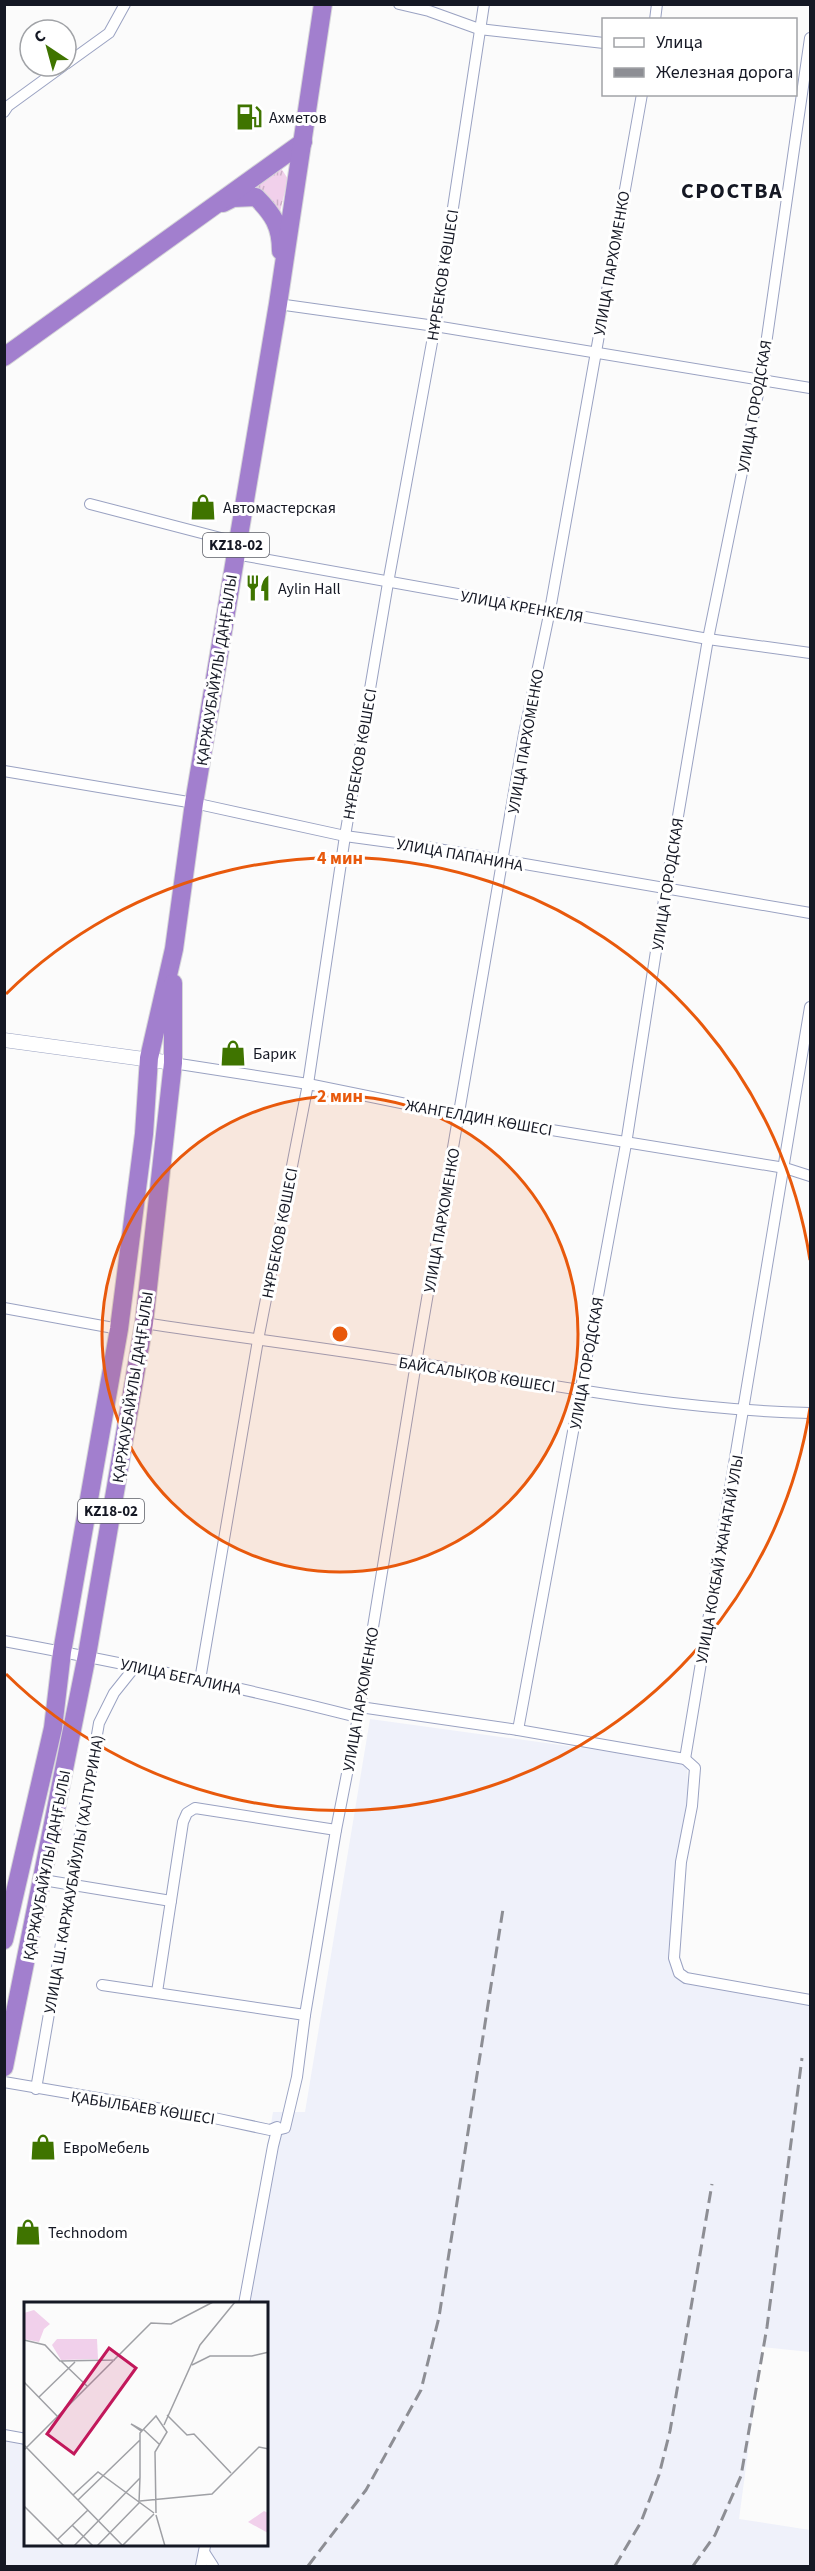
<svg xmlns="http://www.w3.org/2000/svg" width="815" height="2571" viewBox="0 0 815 2571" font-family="'Source Sans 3',sans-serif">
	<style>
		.built { fill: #eff1fa }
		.grass { fill: url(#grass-tufts) }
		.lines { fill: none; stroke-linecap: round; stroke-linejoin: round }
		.street-casing { stroke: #9aa2c2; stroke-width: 12 }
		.secondary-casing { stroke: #9aa2c2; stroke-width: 15 }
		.highway-casing { stroke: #d5d5d8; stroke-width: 20 }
		.street { stroke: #fff; stroke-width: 10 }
		.secondary { stroke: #fff; stroke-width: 14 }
		.highway { stroke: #a27fce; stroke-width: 18 }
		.rail { stroke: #8d8e94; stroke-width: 3; stroke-dasharray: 12 6; stroke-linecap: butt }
		.ring { fill: none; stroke: #e8590c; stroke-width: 3 }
		.labels { text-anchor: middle; stroke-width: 6; stroke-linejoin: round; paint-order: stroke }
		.shield { fill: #fff; stroke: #5b5d66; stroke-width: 1.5 }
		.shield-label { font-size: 15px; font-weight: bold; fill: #151824 }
		.poi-label { font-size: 16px; fill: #151824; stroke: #fff; text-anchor: start }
		.street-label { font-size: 16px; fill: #151824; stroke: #fff }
		.district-label { font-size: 22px; font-weight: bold; letter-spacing: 1.5px; fill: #151824; stroke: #fff }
		.inset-road { fill: none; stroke: #9fa0a5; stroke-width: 1.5 }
		.view { fill: #c2185b; fill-opacity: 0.15; stroke: #c2185b; stroke-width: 3 }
		.inset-edge { fill: none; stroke: #151824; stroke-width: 3 }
		.centre { fill: #e8590c; stroke: #fff; stroke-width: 3 }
		.ring-label { font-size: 18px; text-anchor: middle; font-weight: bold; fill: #e8590c; stroke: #fff; stroke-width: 6; stroke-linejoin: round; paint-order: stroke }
	</style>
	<defs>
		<pattern id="grass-tufts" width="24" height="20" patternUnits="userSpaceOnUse" patternTransform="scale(1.5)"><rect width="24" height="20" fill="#f1d0eb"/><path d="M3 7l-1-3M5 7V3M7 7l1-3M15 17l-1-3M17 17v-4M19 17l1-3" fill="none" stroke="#ceb2c9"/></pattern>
	</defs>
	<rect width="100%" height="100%" fill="#fbfbfb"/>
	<path class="built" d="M370 1719 670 1760 687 1766 689 1804 680 1865 674 1976 810 2005V2352L762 2347 739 2519 810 2530V2566H5L4 2430 25 2435 26 2546H267V2304H241L273 2112H305Z"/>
	<path class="grass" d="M281 168 288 179 278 220 235 189Z"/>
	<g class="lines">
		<g class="street-casing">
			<g id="street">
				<path d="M399 4 429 11 479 29 604 43"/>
				<path d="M655 20 657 4"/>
				<path d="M66 64 109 33 125 4"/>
				<path d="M4 112 8 106 63 66"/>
				<path d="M278 304 435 326 810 388"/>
				<path d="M90 504 236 542"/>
				<path d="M235 554 708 639 810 653"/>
				<path d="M4 771 194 803 345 836 426 847 810 913"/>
				<path d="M173 1063 308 1084 460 1115 785 1168 810 1176"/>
				<path d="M4 1308 119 1329"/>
				<path d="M144 1323C235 1337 327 1348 418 1363 549 1385 678 1410 810 1413"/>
				<path d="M4 1641C123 1663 241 1687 357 1717"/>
				<path d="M200 1680 258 1340 308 1084 345 836 388 583 435 326 484 4"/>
				<path d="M360 1707 518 1730 685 1759"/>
				<path d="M518 1730 626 1144 666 887 708 639 761 379 810 38"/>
				<path d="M685 1759 810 1007"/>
				<path d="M685 1759 695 1768 692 1806 681 1862 674 1958 679 1973 686 1978 810 2000"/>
				<path d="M43 1880 171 1901"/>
				<path d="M102 1985 305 2015"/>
				<path d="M157 1992 183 1822 187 1813 195 1808 336 1830"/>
				<path d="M4 2082 214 2118 270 2130 277 2127V2130"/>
				<path d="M36 2089 99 1723 114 1693 134 1668"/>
				<path d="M244 2304 273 2146 277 2130 285 2128 297 2077 305 2015 336 1830 360 1707 416 1363 524 734 550 610 642 94"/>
				<path d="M4 2435 26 2439"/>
				<path d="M204 2552 213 2566"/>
				<path d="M201 2566 205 2546"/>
			</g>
		</g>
		<g class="secondary-casing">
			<path id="secondary" d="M4 1040 173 1063"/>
		</g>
		<g class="highway-casing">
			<g id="highway">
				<path d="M223 203 233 198 256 197C273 214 281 226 281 251"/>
				<path d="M4 357 303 142"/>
				<path d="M4 1940 53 1728 62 1652 119 1329 144 1134 149 1058 174 949 194 803 278 304 323 4"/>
				<path d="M4 2067 87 1655 144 1323 173 1063V983"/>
			</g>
		</g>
		<use href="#street" class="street"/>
		<use href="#secondary" class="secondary"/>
		<use href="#highway" class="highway"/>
		<g class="rail">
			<path d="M308 2566 366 2490 421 2390 439 2317 503 1909"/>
			<path d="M615 2566 641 2522 659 2475 670 2431 712 2184"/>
			<path d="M693 2566 715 2535 741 2476 767 2327 802 2058"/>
		</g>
	</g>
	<circle cx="340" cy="1334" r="238" fill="#e8590c" fill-opacity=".12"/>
	<g class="ring">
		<circle cx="340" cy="1334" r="238"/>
		<path d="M810 1408A476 476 0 0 1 6 1674M6 994A476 476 0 0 1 810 1260"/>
	</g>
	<defs>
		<g id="fuel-bare" transform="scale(2.07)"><path d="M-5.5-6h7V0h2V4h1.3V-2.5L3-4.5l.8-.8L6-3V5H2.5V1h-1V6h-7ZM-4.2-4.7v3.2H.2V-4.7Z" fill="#3f7400" stroke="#fff" stroke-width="2.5" paint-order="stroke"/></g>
		<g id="shop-bare" transform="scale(2.07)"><path d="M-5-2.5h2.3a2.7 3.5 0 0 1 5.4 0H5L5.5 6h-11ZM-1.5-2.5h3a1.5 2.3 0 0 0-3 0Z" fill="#3f7400" stroke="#fff" stroke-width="2.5" paint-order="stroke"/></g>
		<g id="restaurant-bare" transform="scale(2.07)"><path d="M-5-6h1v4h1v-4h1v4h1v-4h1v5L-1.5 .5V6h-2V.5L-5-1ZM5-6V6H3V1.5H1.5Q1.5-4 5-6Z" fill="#3f7400" stroke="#fff" stroke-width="2.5" paint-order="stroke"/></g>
	</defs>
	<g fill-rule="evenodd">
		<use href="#fuel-bare" x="249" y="117"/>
		<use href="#shop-bare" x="203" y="507"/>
		<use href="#restaurant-bare" x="258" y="588"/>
		<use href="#shop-bare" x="233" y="1053"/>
		<use href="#shop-bare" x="43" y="2147"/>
		<use href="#shop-bare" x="28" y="2232"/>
	</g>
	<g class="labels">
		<g class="shield">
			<rect x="203" y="533" width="66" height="24" rx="4.5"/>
			<rect x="78" y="1499" width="66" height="24" rx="4.5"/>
		</g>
		<g class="shield-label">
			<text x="236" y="550">KZ18-02</text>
			<text x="111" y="1516">KZ18-02</text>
		</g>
		<g class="poi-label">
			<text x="269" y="123">Ахметов</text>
			<text x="223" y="513">Автомастерская</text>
			<text x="278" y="594">Aylin Hall</text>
			<text x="253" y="1059">Барик</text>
			<text x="63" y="2153">ЕвроМебель</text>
			<text x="48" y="2238">Technodom</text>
		</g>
		<g class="street-label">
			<text transform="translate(611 263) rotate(-80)" y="6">УЛИЦА ПАРХОМЕНКО</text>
			<text transform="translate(442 275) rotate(-81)" y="6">НҰРБЕКОВ КӨШЕСІ</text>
			<text transform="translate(754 406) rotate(-80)" y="6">УЛИЦА ГОРОДСКАЯ</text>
			<text transform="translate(522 606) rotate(10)" y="6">УЛИЦА КРЕНКЕЛЯ</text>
			<text transform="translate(216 670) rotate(-81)" y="6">ҚАРЖАУБАЙҰЛЫ ДАҢҒЫЛЫ</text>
			<text transform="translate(525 741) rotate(-80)" y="6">УЛИЦА ПАРХОМЕНКО</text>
			<text transform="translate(359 754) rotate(-80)" y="6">НҰРБЕКОВ КӨШЕСІ</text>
			<text transform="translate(460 854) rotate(10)" y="6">УЛИЦА ПАПАНИНА</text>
			<text transform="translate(667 884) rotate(-81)" y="6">УЛИЦА ГОРОДСКАЯ</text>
			<text transform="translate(479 1117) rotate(10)" y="6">ЖАНГЕЛДИН КӨШЕСІ</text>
			<text transform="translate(441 1220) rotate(-80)" y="6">УЛИЦА ПАРХОМЕНКО</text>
			<text transform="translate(279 1233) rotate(-79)" y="6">НҰРБЕКОВ КӨШЕСІ</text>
			<text transform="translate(586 1363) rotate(-80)" y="6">УЛИЦА ГОРОДСКАЯ</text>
			<text transform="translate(477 1374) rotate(9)" y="6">БАЙСАЛЫҚОВ КӨШЕСІ</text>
			<text transform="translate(132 1387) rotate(-81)" y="6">ҚАРЖАУБАЙҰЛЫ ДАҢҒЫЛЫ</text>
			<text transform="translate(719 1559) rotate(-80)" y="6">УЛИЦА КОКБАЙ ЖАНАТАЙ УЛЫ</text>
			<text transform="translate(181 1676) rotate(12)" y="6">УЛИЦА БЕГАЛИНА</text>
			<text transform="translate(360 1699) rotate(-80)" y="6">УЛИЦА ПАРХОМЕНКО</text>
			<text transform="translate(46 1865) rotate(-79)" y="6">ҚАРЖАУБАЙҰЛЫ ДАҢҒЫЛЫ</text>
			<text transform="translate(73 1874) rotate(-80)" y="6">УЛИЦА Ш. КАРЖАУБАЙУЛЫ (ХАЛТУРИНА)</text>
			<text transform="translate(143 2107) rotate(9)" y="6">ҚАБЫЛБАЕВ КӨШЕСІ</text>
		</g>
		<g class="district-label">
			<text x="732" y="198">СРОСТВА</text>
		</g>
	</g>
	<g transform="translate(24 2302)">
		<rect width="244" height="244" fill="#fbfbfb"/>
		<path d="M240 209 244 211V231L224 220Z" fill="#f1d0eb"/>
		<path d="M10 8 26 22 20 27 15 40 0 37V11Z" fill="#f1d0eb"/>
		<path d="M33 37H73L74 57 37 58 28 43Z" fill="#f1d0eb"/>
		<path class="inset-road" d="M0 38 21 43 36 59 91 58M37 59 64 85M168 63 186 54H228L245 50M0 80 35 116M15 95 51 60M143 113 163 133 170 132 207 171M140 123 176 43 211 0M119 127 135 142M117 129 107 122 118 128M0 143 99 244M0 148 127 21 147 22 189 0M49 193 74 170 130 211M54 198 116 138M116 199 188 192 235 145 245 147M0 204 40 244M132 213 141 244M48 223 69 244M33 238 64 208M99 243 130 212M50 244 116 176V131L132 114 143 130 131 150 132 211M73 244 115 201 116 175"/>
		<path class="view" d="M85 46 112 66 50 152 23 132Z"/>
		<rect width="244" height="244" class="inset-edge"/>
	</g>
	<circle cx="340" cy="1334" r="9" class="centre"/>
	<g class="ring-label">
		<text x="340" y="864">4 мин</text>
		<text x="340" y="1102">2 мин</text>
	</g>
	<rect width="815" height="2571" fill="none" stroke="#151824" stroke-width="12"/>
	<rect x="602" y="18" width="195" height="78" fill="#ffffff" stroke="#a1a3a7" stroke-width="1.5"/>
	<rect x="614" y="38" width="30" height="9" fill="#ffffff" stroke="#a1a3a7" stroke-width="1.5"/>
	<text x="656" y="48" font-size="18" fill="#151824">Улица</text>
	<rect x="614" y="68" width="30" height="9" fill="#8d8e94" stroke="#a1a3a7" stroke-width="1.5"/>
	<text x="656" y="78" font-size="18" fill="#151824">Железная дорога</text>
	<g transform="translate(48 48) rotate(324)"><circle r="28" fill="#ffffff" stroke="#a1a3a7" stroke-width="1.5"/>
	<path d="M0-4.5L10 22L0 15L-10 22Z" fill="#3f7400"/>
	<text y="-9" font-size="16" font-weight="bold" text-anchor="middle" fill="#151824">С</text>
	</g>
</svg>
